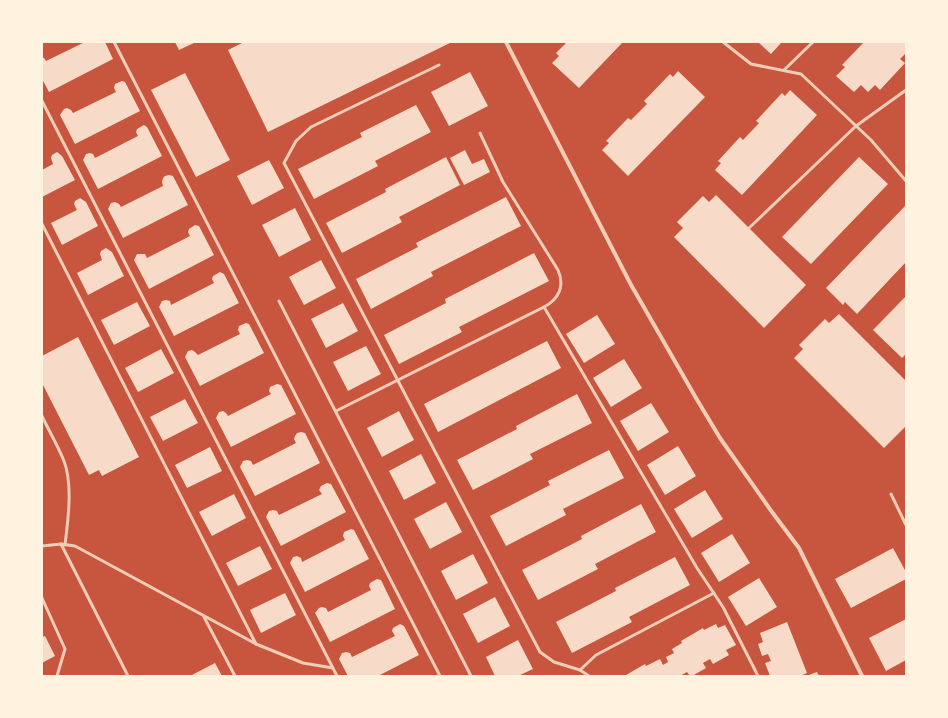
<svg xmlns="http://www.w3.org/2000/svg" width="948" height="718" viewBox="0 0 948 718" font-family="'Noto Sans',sans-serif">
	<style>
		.building { fill: #f7dbc8 }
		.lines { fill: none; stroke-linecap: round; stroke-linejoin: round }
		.service { stroke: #f1ccb7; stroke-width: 3 }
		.minor { stroke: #f1ccb7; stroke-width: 4 }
	</style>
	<rect width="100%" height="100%" fill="#c8553d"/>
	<g class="building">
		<path d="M85 42H105L113 59 49 92 42 79V57L44 58 46 61Z"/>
		<path d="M175 42H196L179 50Z"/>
		<path d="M244 42H452L268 132 228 50Z"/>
		<path d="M567 42H623L579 88 552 63 559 56 556 53Z"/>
		<path d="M758 42H782L771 54Z"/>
		<path d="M864 42H906V53L900 59 905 63 880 90 875 85 868 92 861 85 854 92 836 76 845 67 842 65Z"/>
		<path d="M678 71 705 97 628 176 602 150 609 143 606 141 628 118 631 120 647 104 644 101 670 74 673 77Z"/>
		<path d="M470 72 488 106 449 126 431 92Z"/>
		<path d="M185 73 230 160 196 177 151 90Z"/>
		<path d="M122 81 125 82 140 111 75 144 60 115 64 109 67 108 71 110 73 113 116 92 114 88 115 84Z"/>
		<path d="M790 90 817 115 742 195 715 170 721 163 718 161 740 137 743 140 759 123 756 121 782 93 785 96Z"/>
		<path d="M416 105 431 132 375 161 378 166 314 199 298 169 362 137 360 133Z"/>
		<path d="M144 125 147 127 162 156 98 189 83 160 86 154 90 153 93 154 95 158 138 136 136 132 137 129Z"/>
		<path d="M465 150 472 164 484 159 490 172 464 185 450 158Z"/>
		<path d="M57 152 62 156 75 180 42 197V170L53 164 51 158 52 155Z"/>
		<path d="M446 157 460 185 399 217 402 222 342 253 326 223 386 192 385 189Z"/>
		<path d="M859 157 888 184 811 264 782 237Z"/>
		<path d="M269 160 284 188 252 205 237 176Z"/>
		<path d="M169 175 173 176 188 205 123 238 108 209 111 203 115 202 119 204 121 207 163 186 162 182 163 178 165 176Z"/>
		<path d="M716 195 806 285 764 328 674 237 683 228 677 222 703 196 709 202Z"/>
		<path d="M506 197 521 226 431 272 433 276 371 309 356 279 418 247 416 243Z"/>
		<path d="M80 198 86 202 98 226 62 245 51 223 77 210 74 204 75 201Z"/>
		<path d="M906 205V262L857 314 845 302 843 305 826 288Z"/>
		<path d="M295 208 311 240 279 257 262 225Z"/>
		<path d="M195 225 199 226 214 255 149 289 134 260 137 254H145L147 258 190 236 188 232 189 229Z"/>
		<path d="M106 248 112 252 124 276 88 295 77 273 102 260 100 254 101 251Z"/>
		<path d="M534 253 549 281 459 327 462 332 399 364 384 335 446 303 445 299Z"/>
		<path d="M321 260 336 288 304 305 289 277Z"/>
		<path d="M220 272 224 274 239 303 174 336 159 307 162 301 166 300 170 301 171 305 214 283 212 279 213 276Z"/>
		<path d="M906 296V354L902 358 873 330Z"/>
		<path d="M137 302 150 326 114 345 101 320Z"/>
		<path d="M343 303 358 331 326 348 311 319Z"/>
		<path d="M839 314 906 381V426L884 448 794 358 803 349 799 345 825 319 829 323Z"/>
		<path d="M597 315 615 344 584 363 566 334Z"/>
		<path d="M246 323 249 324 264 353 200 386 185 357 188 351 192 350 195 352 198 355 240 334 238 330 239 326Z"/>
		<path d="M78 337 139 457 102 476 99 470 89 475 42 383V356Z"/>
		<path d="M547 341 561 368 438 432 424 404Z"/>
		<path d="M366 346 381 374 348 391 333 362Z"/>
		<path d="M161 349 174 373 138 392 125 368Z"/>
		<path d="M624 359 642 388 611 407 593 378Z"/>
		<path d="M277 384 281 385 296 414 231 447 216 418 219 412 223 411 226 413 228 416 271 394 269 391 270 387Z"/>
		<path d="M577 394 592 423 530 454 533 459 473 490 457 460 517 429 516 426Z"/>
		<path d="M185 399 198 423 163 441 150 417Z"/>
		<path d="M651 403 669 432 638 451 620 421Z"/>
		<path d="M399 411 414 440 382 457 367 428Z"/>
		<path d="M301 432 305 433 320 463 255 496 240 467 243 461 247 460 251 461 253 465 296 443 294 439 295 436 297 433Z"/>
		<path d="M678 446 696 476 665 495 647 465Z"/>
		<path d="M210 447 222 471 187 488 175 465Z"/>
		<path d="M609 450 624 478 563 509 566 515 506 546 490 516 550 485 548 481Z"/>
		<path d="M421 454 436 483 404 500 389 471Z"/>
		<path d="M327 483 331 484 346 512 281 546 266 517 269 511 273 510 277 511 279 515 322 494 319 490 321 486Z"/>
		<path d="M705 490 723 519 692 538 674 509Z"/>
		<path d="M234 494 246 518 212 536 199 512Z"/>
		<path d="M446 502 462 532 430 549 414 519Z"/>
		<path d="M641 504 656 532 595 564 598 569 538 600 522 570 582 539 581 536Z"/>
		<path d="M351 529 354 530 369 559 305 592 290 563 293 557 297 556 301 558 302 562 345 540 343 536 344 532Z"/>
		<path d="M732 534 750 563 719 582 701 553Z"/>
		<path d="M260 546 272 569 238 586 226 563Z"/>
		<path d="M893 548 906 572V579L851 608 835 579Z"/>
		<path d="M473 554 488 583 456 600 441 571Z"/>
		<path d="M675 557 690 585 629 617 632 622 572 653 556 622 616 591 615 588Z"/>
		<path d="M759 578 777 607 746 626 728 597Z"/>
		<path d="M377 579 381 580 395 609 330 642 315 613 319 608 322 607 326 608 328 612 371 590 369 586 370 583Z"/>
		<path d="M285 593 296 615 261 633 250 610Z"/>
		<path d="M495 597 510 626 478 643 463 614Z"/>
		<path d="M906 619V660L886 671 869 638Z"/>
		<path d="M787 622 807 673 800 676H770L765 663 771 661 768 654 762 656 758 644 763 642 760 633Z"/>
		<path d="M400 624 404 626 419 655 378 676H348L339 659 342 653 346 652 350 653 352 657 395 636 392 631 393 628Z"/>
		<path d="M716 624 718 628 725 625 736 645 726 650 729 655 713 664 710 659 703 663 706 668 692 676H690L687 672 680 676H627L626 675 645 664 646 666 660 659 663 665 668 662 666 657 674 653 672 649 682 643 681 641 703 628 704 630Z"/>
		<path d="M45 636 55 656 42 663V637Z"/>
		<path d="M518 640 533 669 518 676H495L486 657Z"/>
		<path d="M215 663 222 676H190Z"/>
		<path d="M817 672 819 676H806Z"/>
	</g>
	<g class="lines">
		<g class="service">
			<path d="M114 42 440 676"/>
			<path d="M723 42 751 64 801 74 871 140 906 181"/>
			<path d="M439 65 311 127 296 141 284 163 540 652 554 662 580 670 589 676"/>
			<path d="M784 70 813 42"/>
			<path d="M42 101 337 676"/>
			<path d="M42 224 256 644"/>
			<path d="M749 228 856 126 906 90"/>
			<path d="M279 301 471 676"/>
			<path d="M544 307 697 568 723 607 758 676"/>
			<path d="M336 411 544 307C559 299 565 286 558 270L503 182 480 133"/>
			<path d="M42 416C49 431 58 446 64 461 73 485 68 520 65 545"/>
			<path d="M891 494 906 525"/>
			<path d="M61 544 128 676"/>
			<path d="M42 546 61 544 75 546 256 644 303 663 333 668"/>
			<path d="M42 598 65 649 57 676"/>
			<path d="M204 617 235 676"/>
			<path d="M580 670 596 655 714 593"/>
		</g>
		<path class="minor" d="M506 42 630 283 696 398 720 438 772 512 799 548 862 676"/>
	</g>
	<rect width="948" height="718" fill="none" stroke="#fff3e0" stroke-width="86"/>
</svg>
